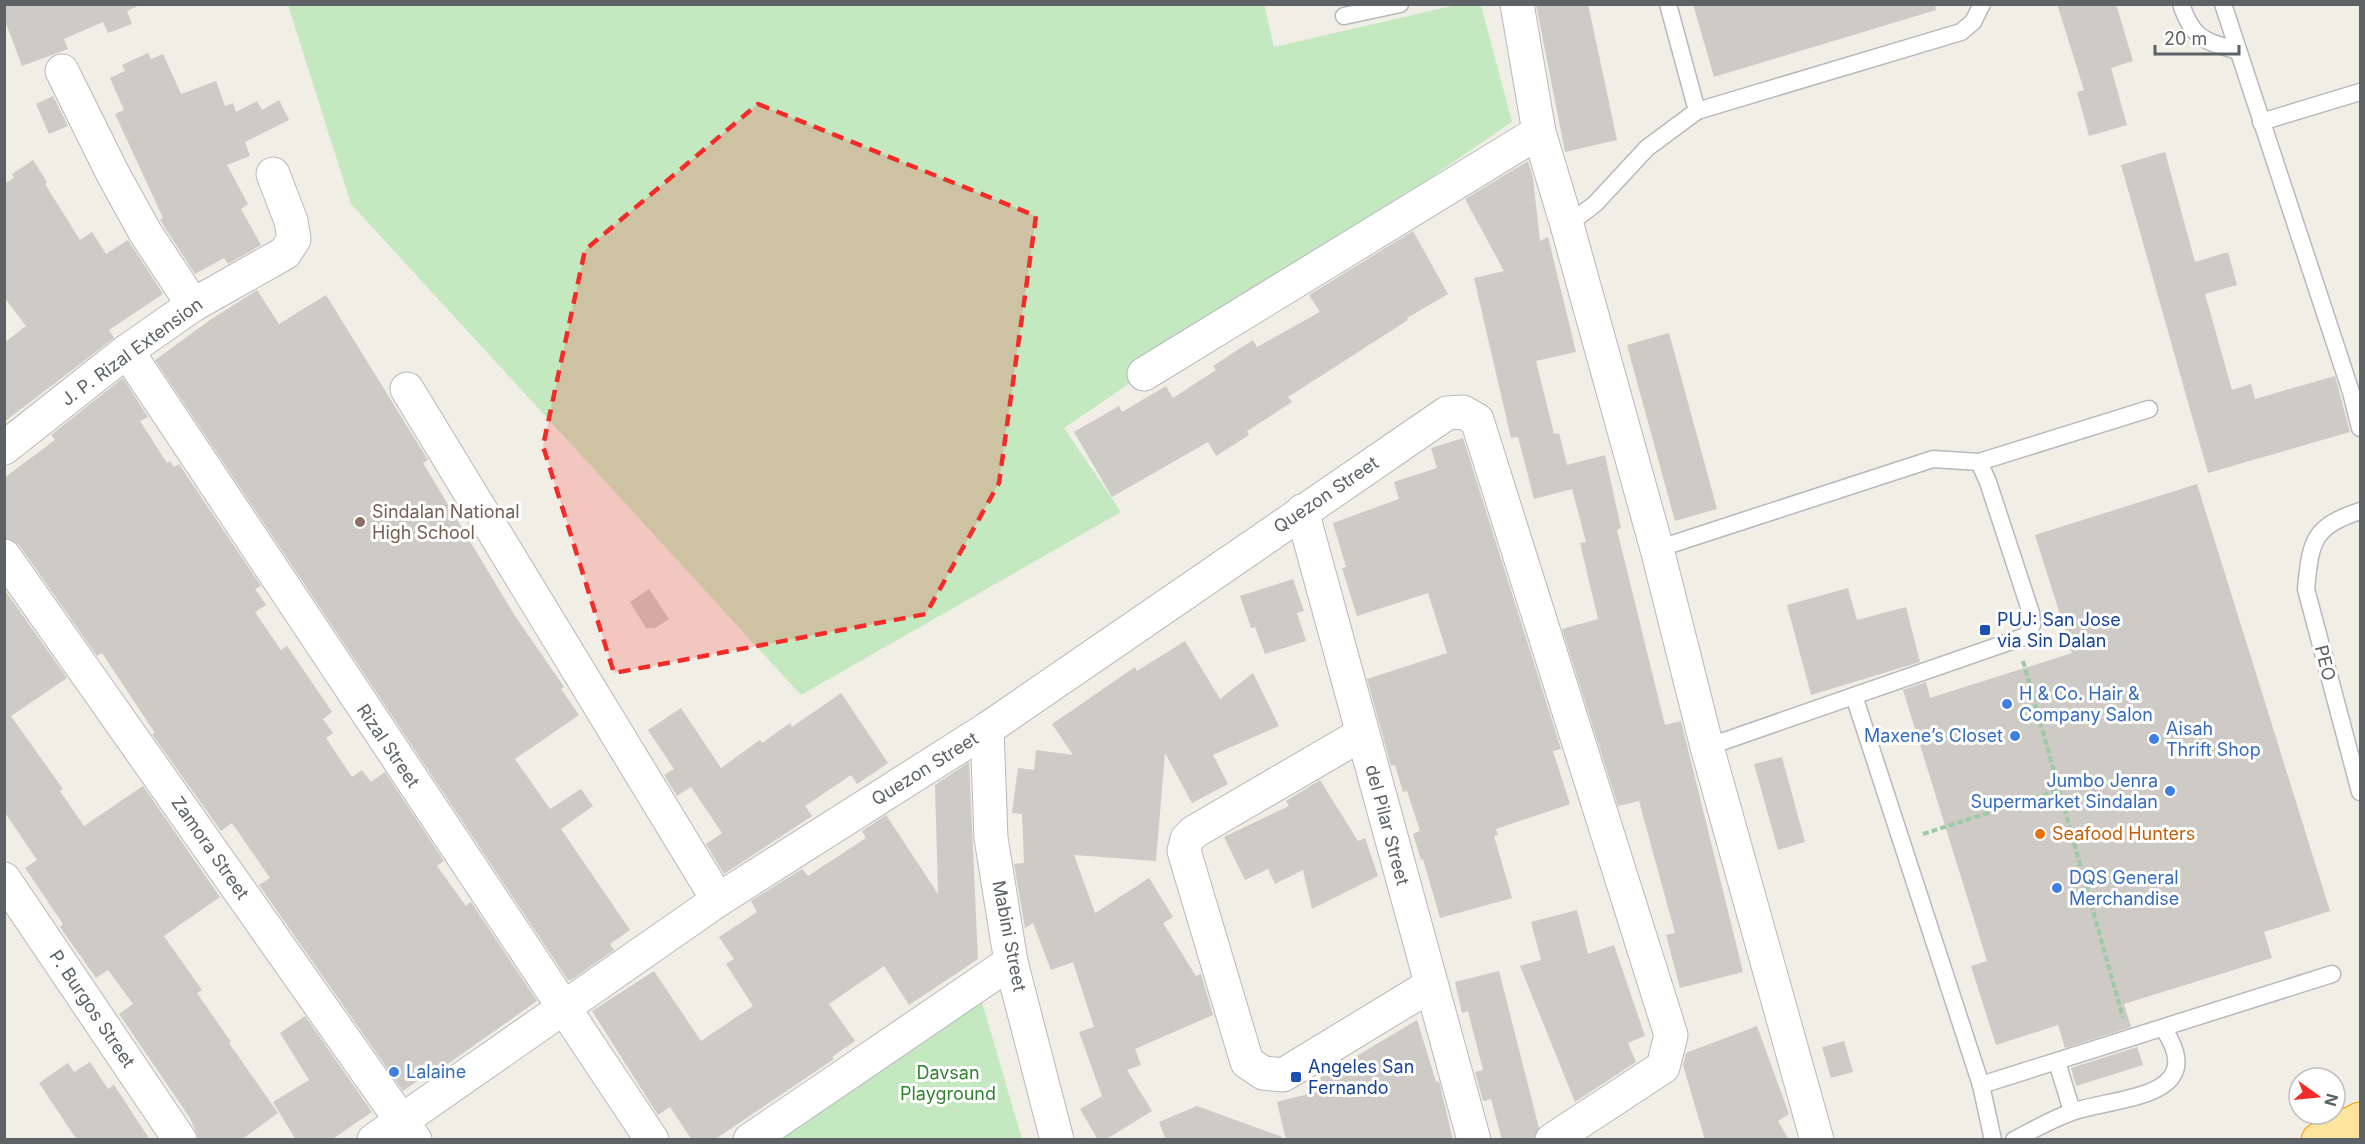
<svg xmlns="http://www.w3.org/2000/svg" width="2365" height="1144" viewBox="0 0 2365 1144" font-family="Inter,sans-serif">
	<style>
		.green { fill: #c4e9c1 }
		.building { fill: #cecac5 }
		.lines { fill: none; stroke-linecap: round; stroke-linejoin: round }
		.service-casing { stroke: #b6b9bd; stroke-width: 19 }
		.minor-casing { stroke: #b6b9bd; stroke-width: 35 }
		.trunk-casing { stroke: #f69a00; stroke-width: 35 }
		.path { stroke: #9acba5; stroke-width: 4; stroke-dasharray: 6 3; stroke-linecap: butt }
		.service { stroke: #fff; stroke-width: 16 }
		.minor { stroke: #fff; stroke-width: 33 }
		.trunk { stroke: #ffe49d; stroke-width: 33 }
		.marked { fill: #f32c29; fill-opacity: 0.2; stroke: #f32c29; stroke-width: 4.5; stroke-dasharray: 12 8; stroke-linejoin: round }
		.education-dot { fill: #8d6e63; stroke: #fff; stroke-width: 2 }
		.transit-dot { fill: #1a4fb4; stroke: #fff; stroke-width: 2 }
		.shop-dot { fill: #3f7fe0; stroke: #fff; stroke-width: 2 }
		.food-dot { fill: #e8710a; stroke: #fff; stroke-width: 2 }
		.labels { text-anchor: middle; stroke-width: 6; stroke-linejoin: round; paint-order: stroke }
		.street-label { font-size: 18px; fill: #5d6267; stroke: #fff }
		.education-label { font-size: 18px; fill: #785e54; stroke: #fff; text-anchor: start }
		.transit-label { font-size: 18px; fill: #164399; stroke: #fff; text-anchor: start }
		.shop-label { font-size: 18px; fill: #366cbe; stroke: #fff; text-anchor: start }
		.food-label { font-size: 18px; fill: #c56008; stroke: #fff; text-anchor: start }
		.park-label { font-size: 18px; fill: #308430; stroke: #fff }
	</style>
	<rect width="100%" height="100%" fill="#f1eee6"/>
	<g class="green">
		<path d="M1264 4 1274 47 1456 5H1481L1512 122 1064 428 1121 512 801 695 351 204 288 5Z"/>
		<path d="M979 992 1022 1139H782Z"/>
	</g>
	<g class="building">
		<path d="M4 4H142L127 11 132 24 108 33 103 22 64 39 68 49 22 66 4 18Z"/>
		<path d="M1536 4H1588L1617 140 1565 152Z"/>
		<path d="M1693 4H1935L1936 10 1714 77Z"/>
		<path d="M2057 4H2116L2133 61 2111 68 2127 125 2089 136 2077 92 2084 90Z"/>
		<path d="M148 53 151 59 163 54 181 94 216 81 225 106 233 103 236 112 257 101 262 110 279 100 289 120 245 142 250 156 227 165 248 204 241 209 261 245 228 264 224 258 195 274 160 220 163 218 115 114 124 110 110 78 125 71 122 65Z"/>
		<path d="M53 96 68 126 49 134 36 104Z"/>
		<path d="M2165 152 2195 262 2228 252 2237 285 2205 294 2232 390 2251 384 2255 399 2335 376 2350 432 2208 473 2121 165Z"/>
		<path d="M33 160 47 182 45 184 80 240 92 232 106 254 128 240 163 294 109 330 114 338 4 422V343L26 326 4 297V184L14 178 12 174Z"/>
		<path d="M1528 161 1533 178 1540 241 1548 237 1576 352 1536 361 1554 434 1559 433 1567 465 1605 455 1621 528 1617 530 1665 725 1681 721 1743 972 1680 988 1666 935 1675 933 1639 801 1618 806 1562 629 1598 619 1580 543 1586 542 1572 489 1534 499 1518 437 1511 438 1474 278 1504 271 1465 199Z"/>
		<path d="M1413 231 1448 294 1407 318 1408 320 1288 397 1292 402 1247 431 1249 435 1216 456 1208 442 1112 497 1074 432 1119 406 1122 412 1166 386 1173 398 1216 370 1213 366 1253 340 1257 347 1320 312 1309 295Z"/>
		<path d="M257 290 279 324 326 295 428 460 423 463 515 616 564 687 561 689 579 715 515 759 550 809 581 789 593 806 561 829 630 930 610 944 614 950 571 980H568L155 360 213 318Z"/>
		<path d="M1669 333 1717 509 1675 521 1627 345Z"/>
		<path d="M123 378 148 417 140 421 167 463 170 461 174 467 179 464 261 586 255 589 266 605 255 612 281 650 287 646 332 712 323 719 333 733 326 738 352 777 362 770 371 782 385 772 444 861 437 866 466 906 471 902 537 1001 432 1075 430 1072 403 1091 259 885 270 878 232 823 221 831 152 734 155 733 102 653 97 656 19 545 4 538V478L55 440 51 435Z"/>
		<path d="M1463 438 1561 749 1553 751 1570 804 1496 829 1498 835 1494 836 1512 898 1440 918 1423 859 1421 860 1413 834 1420 831 1407 791 1403 792 1395 765 1391 766 1367 679 1447 653 1428 593 1357 616 1342 568 1346 567 1333 523 1399 499 1394 482 1437 468 1431 448Z"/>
		<path d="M2197 484 2330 911 2264 932 2272 958 2124 1004 2131 1027 2065 1048 2058 1025 1996 1045 1971 966 1987 961 1903 690 1926 682 1930 698 2072 653 2035 535Z"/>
		<path d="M1293 579 1304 611 1297 613 1306 641 1265 654 1255 627 1251 628 1240 596Z"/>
		<path d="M1848 588 1857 620 1906 607 1920 662 1811 695 1787 605Z"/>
		<path d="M4 589 67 678 11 716 63 789 60 791 84 826 143 786 220 897 164 936 202 990 197 993 231 1042 229 1043 278 1113 241 1140H199L190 1118 119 1014 133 1004 108 970 96 978 60 927 63 924 25 868 37 860 4 811Z"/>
		<path d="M649 589 669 619 655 628H646L630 602Z"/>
		<path d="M1185 641 1220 699 1253 673 1279 726 1213 755 1228 784 1192 803 1165 753 1156 861 1074 855 1095 913 1149 878 1173 917 1163 923 1196 976 1201 974 1213 1015 1135 1049 1141 1065 1127 1070 1152 1111 1105 1140H1098L1080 1109 1102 1096 1079 1032 1094 1027 1073 962 1051 970 1033 923 1025 928 1014 864 1024 863 1022 814 1012 813 1018 768 1034 770 1036 750 1073 755 1052 724 1135 667 1137 671Z"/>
		<path d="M841 693 888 763 857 784 851 775 805 806 812 816 724 874 706 844 722 833 691 787 677 796 664 775 674 769 648 730 681 708 721 768 760 740 762 743 790 723 792 727Z"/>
		<path d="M1782 757 1805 842 1778 850 1754 764Z"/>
		<path d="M969 762 978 959 909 1005 884 966 829 1004 855 1041 832 1057 834 1059 714 1140H692L670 1107 658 1115 592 1011 654 971 701 1041 753 1006 726 964 734 959 719 937 757 912 751 901 802 869 808 876 866 838 862 831 886 815 938 894 935 785Z"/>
		<path d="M1320 780 1358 841 1365 838 1378 876 1312 909 1303 870 1275 884 1268 869 1245 880 1224 837 1289 806 1286 801Z"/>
		<path d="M1577 910 1588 954 1614 945 1645 1036 1628 1043 1636 1062 1575 1102 1520 966 1541 960 1531 922Z"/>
		<path d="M1499 971 1539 1128 1534 1140H1502L1491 1099 1483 1101 1475 1072 1483 1070 1468 1011 1462 1013 1455 982Z"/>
		<path d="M305 1016 372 1112 331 1140H296L273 1102 309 1080 280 1033Z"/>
		<path d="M1417 1020 1436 1082 1439 1081 1453 1140H1286L1277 1102 1316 1092 1313 1082Z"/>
		<path d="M1757 1026 1789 1114 1778 1121 1789 1140H1705L1683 1065 1686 1053Z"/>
		<path d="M1844 1041 1853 1072 1831 1078 1822 1047Z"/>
		<path d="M2137 1047 2143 1065 2076 1086 2071 1068Z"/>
		<path d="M90 1062 108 1089 114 1085 150 1140H77L39 1083 68 1063 74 1072Z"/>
		<path d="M1197 1106 1282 1137V1140H1166L1159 1122Z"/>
	</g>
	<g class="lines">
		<g class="service-casing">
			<g id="service">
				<path d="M1668 4 1697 111"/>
				<path d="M2181 4C2193 40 2205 41 2238 51"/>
				<path d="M2223 4 2351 392 2360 428"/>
				<path d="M1344 16 1400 4"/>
				<path d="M2261 122 2360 92"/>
				<path d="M1567 225 1595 204 1647 148 1697 111 1961 32 1973 22 1982 4"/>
				<path d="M2360 511C2312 527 2311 541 2306 589L2360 792"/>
				<path d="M1657 549 1933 459 1979 462"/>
				<path d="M1854 696 1981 1085 1993 1140"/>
				<path d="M1707 747 2026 636 2032 625 2031 613 1988 482 1979 462 2149 409"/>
				<path d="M2057 1062 2072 1111"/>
				<path d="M1981 1085 2332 974"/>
				<path d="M2014 1140C2033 1130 2052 1119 2072 1112 2113 1097 2212 1100 2163 1028"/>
			</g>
		</g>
		<g class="minor-casing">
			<g id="minor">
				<path d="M1517 4 1539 132 1567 225 1657 549 1707 747 1817 1140"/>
				<path d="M62 71 113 174 145 232 193 305"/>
				<path d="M127 351 652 1140"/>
				<path d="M1144 374 1539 132"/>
				<path d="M407 389 718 900"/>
				<path d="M4 448 127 351 193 305 285 253 294 239 291 221 273 174"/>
				<path d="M1302 511 1474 1140"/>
				<path d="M4 556 415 1140"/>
				<path d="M987 729 991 838 1011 962 1057 1140"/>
				<path d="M1362 734 1194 832 1187 839 1184 851 1247 1062 1263 1073 1283 1075 1431 985"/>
				<path d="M4 879 180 1140"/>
				<path d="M374 1140 718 900 987 729 1447 413 1463 412 1477 420 1671 1035 1663 1067 1552 1140"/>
				<path d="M750 1140 1011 962"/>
			</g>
		</g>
		<g class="trunk-casing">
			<path id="trunk" d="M2318 1140 2360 1119"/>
		</g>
		<g class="path">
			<path d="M2023 661 2123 1018"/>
			<path d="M1923 834 2059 790"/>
		</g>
		<use href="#service" class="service"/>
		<use href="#minor" class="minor"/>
		<use href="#trunk" class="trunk"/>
	</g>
	<path class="marked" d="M758 104 1036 216 999 483 926 614 614 673 543 446 585 250Z"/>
	<circle class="education-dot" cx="360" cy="522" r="6"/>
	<g class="transit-dot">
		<rect x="1979" y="624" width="12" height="12" rx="3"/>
		<rect x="1290" y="1071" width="12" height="12" rx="3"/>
	</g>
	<g class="shop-dot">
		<circle cx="2007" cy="704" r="6"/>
		<circle cx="2015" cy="736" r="6"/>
		<circle cx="2154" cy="739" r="6"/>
		<circle cx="2170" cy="791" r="6"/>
		<circle cx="2057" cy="888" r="6"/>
		<circle cx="394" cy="1072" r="6"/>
	</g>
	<circle class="food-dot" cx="2040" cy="834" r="6"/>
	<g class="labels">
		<g class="street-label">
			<text transform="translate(132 352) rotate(-36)" y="6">J. P. Rizal Extension</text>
			<text transform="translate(1326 495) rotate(-34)" y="6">Quezon Street</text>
			<text transform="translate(2325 663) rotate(76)" y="6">PEO</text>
			<text transform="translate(388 746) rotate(56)" y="6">Rizal Street</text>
			<text transform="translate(925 769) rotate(-32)" y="6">Quezon Street</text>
			<text transform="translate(1387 825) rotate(75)" y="6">del Pilar Street</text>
			<text transform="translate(210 848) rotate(55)" y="6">Zamora Street</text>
			<text transform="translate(1009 936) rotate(79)" y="6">Mabini Street</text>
			<text transform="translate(92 1009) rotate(56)" y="6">P. Burgos Street</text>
		</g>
		<g class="education-label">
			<text x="372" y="518">Sindalan National<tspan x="372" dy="21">High School</tspan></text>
		</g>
		<g class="transit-label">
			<text x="1997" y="626">PUJ: San Jose<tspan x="1997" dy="21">via Sin Dalan</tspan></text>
			<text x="1308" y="1073">Angeles San<tspan x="1308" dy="21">Fernando</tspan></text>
		</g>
		<g class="shop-label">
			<text x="2019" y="700">H &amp; Co. Hair &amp;<tspan x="2019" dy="21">Company Salon</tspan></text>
			<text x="2166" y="735">Aisah<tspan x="2166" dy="21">Thrift Shop</tspan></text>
			<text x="2003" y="742" text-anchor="end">Maxene’s Closet</text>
			<text x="2158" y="787" text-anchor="end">Jumbo Jenra<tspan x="2158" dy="21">Supermarket Sindalan</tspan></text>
			<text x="2069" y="884">DQS General<tspan x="2069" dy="21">Merchandise</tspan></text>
			<text x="406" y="1078">Lalaine</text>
		</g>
		<g class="food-label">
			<text x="2052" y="840">Seafood Hunters</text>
		</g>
		<g class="park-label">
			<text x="948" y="1079">Davsan<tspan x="948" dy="21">Playground</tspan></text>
		</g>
	</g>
	<rect width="2365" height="1144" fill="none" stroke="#5d6267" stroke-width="12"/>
	<g transform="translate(2317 1096) rotate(105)"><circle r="28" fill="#ffffff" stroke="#bec0c2" stroke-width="1.5"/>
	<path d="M0-4.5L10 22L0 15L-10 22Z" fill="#f32c29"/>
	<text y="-9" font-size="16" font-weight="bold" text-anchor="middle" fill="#5d6267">N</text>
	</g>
	<path d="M2155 45v9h84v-9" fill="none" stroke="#5d6267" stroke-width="3"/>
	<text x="2164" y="45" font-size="18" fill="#5d6267" stroke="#ffffff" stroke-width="4.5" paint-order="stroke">20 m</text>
</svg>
